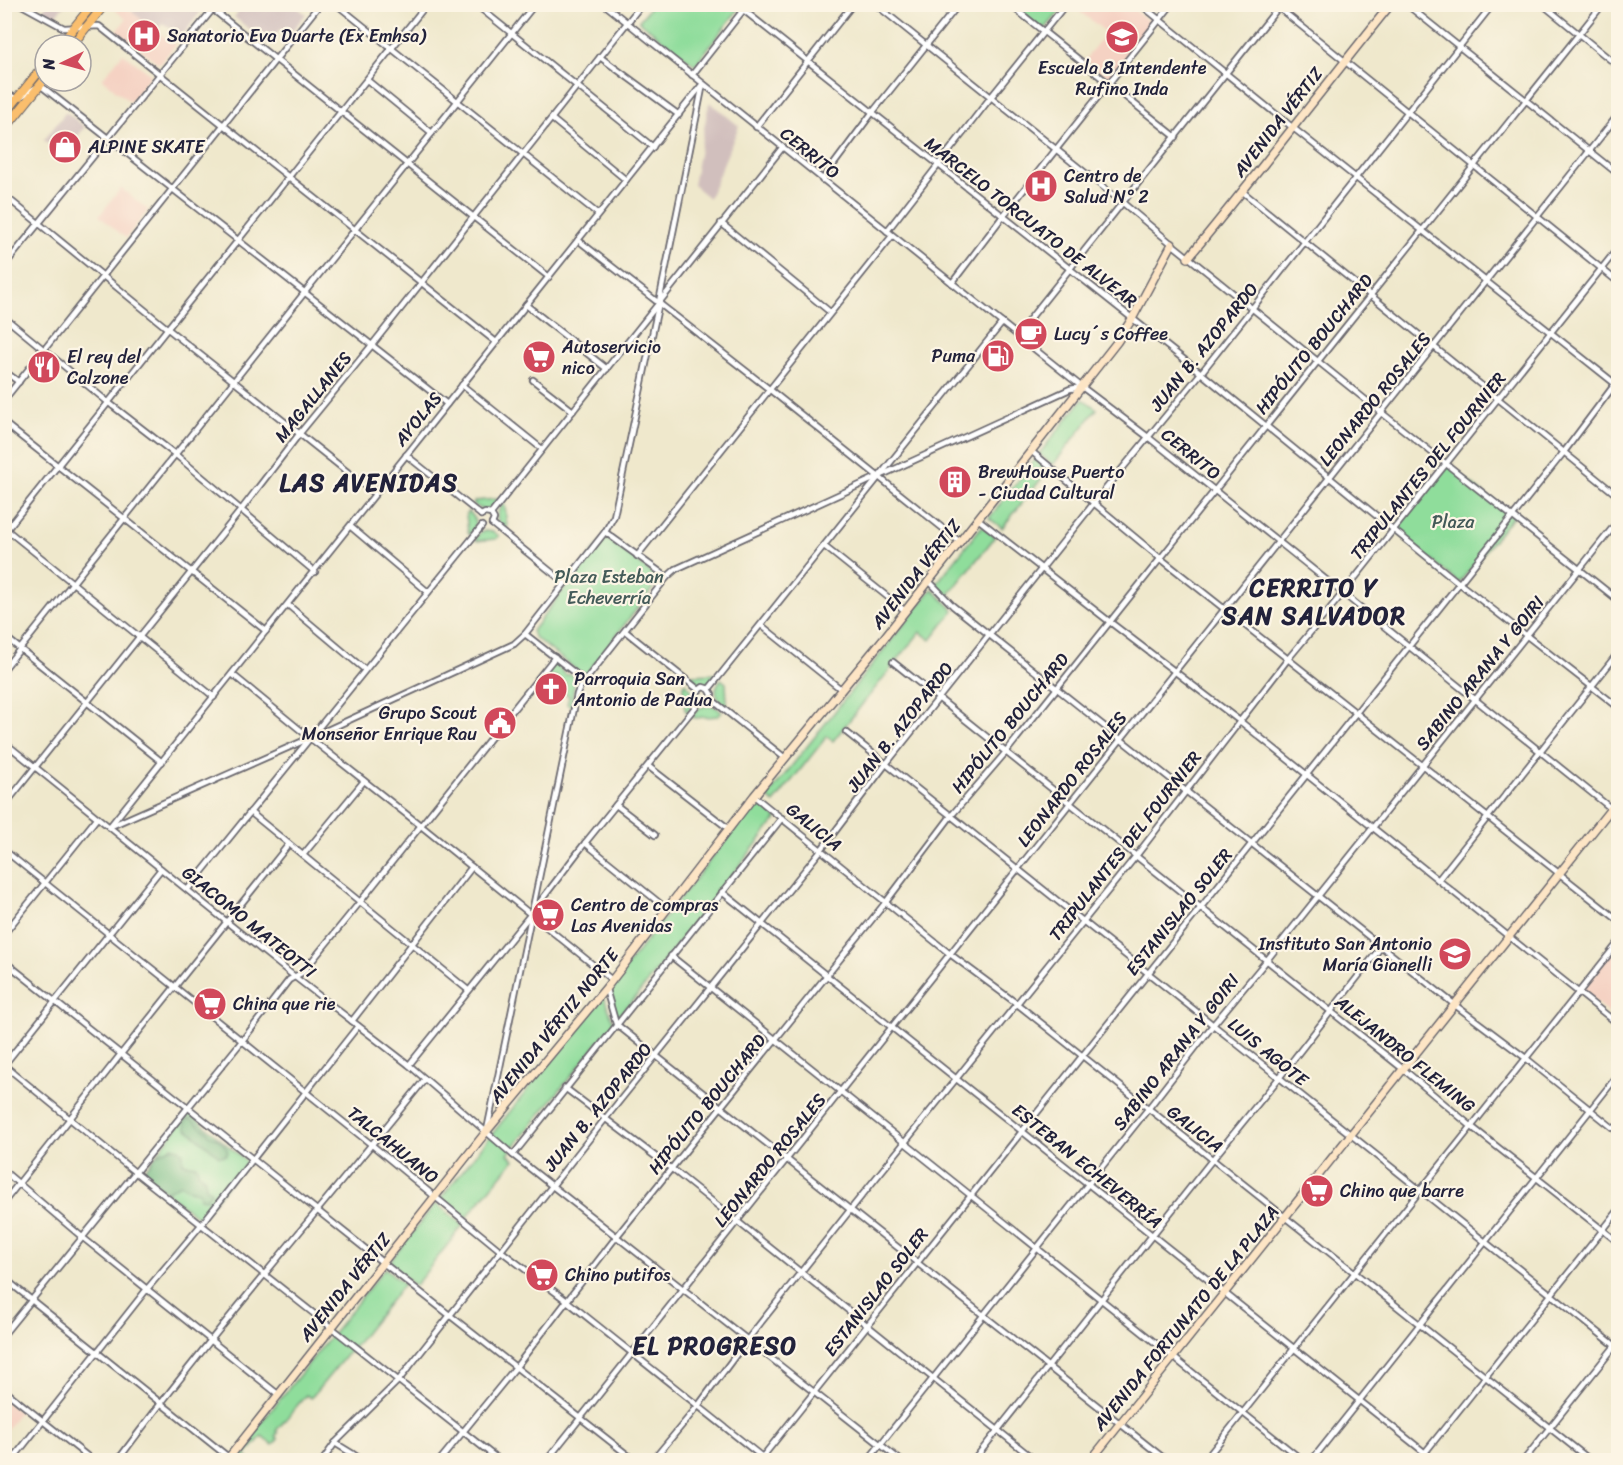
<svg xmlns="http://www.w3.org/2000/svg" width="1623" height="1465" viewBox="0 0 1623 1465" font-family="Sriracha,sans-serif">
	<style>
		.built { fill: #f5d2c3 }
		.industrial { fill: #d1bfbd }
		.green { fill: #8fdd9b; stroke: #58806b; stroke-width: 1.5 }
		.forest { fill: #73bc83; stroke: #4a6f5f; stroke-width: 1.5 }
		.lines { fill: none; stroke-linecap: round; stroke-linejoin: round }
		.street-casing { stroke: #6a676e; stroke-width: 8 }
		.secondary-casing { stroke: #6a676e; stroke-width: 10 }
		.primary-casing { stroke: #6a676e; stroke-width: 10 }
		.street { stroke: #fff; stroke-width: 4.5 }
		.secondary { stroke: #fde5c5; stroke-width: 7 }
		.primary { stroke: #fabe6d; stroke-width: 8 }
		.labels { text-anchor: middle; stroke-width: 4.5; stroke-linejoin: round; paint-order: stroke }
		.poi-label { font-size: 18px; fill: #22223b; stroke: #fcf5e5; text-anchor: start }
		.street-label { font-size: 18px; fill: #22223b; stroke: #fcf5e5 }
		.park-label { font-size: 18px; fill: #435a58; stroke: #fcf5e5 }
		.district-label { font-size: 24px; font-weight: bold; letter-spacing: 1.5px; fill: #22223b; stroke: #fcf5e5 }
	</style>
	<rect width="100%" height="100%" fill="#fcf5e5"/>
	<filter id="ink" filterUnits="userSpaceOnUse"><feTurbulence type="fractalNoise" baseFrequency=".0167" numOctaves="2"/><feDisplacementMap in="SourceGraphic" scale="12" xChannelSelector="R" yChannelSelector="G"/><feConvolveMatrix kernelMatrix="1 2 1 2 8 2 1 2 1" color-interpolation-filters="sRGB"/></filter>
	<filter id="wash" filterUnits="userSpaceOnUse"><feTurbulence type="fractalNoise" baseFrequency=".008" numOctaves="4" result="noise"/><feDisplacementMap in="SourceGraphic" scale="24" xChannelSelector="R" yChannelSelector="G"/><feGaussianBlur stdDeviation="1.35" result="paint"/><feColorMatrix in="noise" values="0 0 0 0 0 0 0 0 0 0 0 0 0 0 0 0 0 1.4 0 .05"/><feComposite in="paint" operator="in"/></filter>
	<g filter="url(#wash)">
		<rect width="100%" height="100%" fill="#efe8cc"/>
		<g class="built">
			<path d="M1078 4 1128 5 1150 22V26L1109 78 1085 60 1106 32 1075 8Z"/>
			<path d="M117 5H123L175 45 161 62 158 63 117 31 126 19 114 9Z"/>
			<path d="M123 53 151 75 130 102 102 79Z"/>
			<path d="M121 188 148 210 126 238 99 216Z"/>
			<path d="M1618 943V1021L1582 991Z"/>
			<path d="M5 1401 19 1412 5 1432 4 1403Z"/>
		</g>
		<g class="industrial">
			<path d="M138 4 197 5 201 8 202 10 181 37 163 23 157 31 132 12Z"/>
			<path d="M46 5 47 4 65 5 63 8H61L56 17 43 10Z"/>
			<path d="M244 5H294L306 14 288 36 280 29 268 44 234 17Z"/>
			<path d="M709 103H711L739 126 709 198 693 185Z"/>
			<path d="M66 112 85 127 63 155 44 140Z"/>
		</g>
		<g class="green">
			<path d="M652 5H731L738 10 695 65 639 21Z"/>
			<path d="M1009 5H1066L1043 31Z"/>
			<path d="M1083 399 1097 409 1053 465 1039 454Z"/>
			<path d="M1036 458 1050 468 1002 528 989 518Z"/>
			<path d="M1446 464 1513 516 1459 583 1394 529Z"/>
			<path d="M496 499 498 500C491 510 483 512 473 504L475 501Z"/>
			<path d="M503 504 505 506 507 527 505 530C495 521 495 514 503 504Z"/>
			<path d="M468 511C477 518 477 526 470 535L468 533 466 514Z"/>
			<path d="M982 526 995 537 947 597 941 592 936 584Z"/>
			<path d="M485 531 493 532 499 536 496 539 477 541 475 539 480 532Z"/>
			<path d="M605 538 610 540 656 577 657 583 587 673 582 674 534 637 532 631 601 541Z"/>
			<path d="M932 589 954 610 931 640 920 632 833 741 827 736 774 803 767 797Z"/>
			<path d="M555 664H557L559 668 566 675 571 674 575 678 571 707 567 704 569 696 557 688 562 681 555 676 543 690 537 685 551 667Z"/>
			<path d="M715 674 716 675C708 686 699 686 689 678L691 675Z"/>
			<path d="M721 679 726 683 727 703 725 706C715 698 713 689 721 679Z"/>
			<path d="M685 683C696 692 696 701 688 712L685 710 683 686Z"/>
			<path d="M705 706H714L722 712 718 716 695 718 692 716 699 708Z"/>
			<path d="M757 801 777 818 634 999 617 1017 612 1004 609 988Z"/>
			<path d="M603 995 614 1023 508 1154 514 1160 466 1218 441 1198Z"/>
			<path d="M189 1114 192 1115 247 1162 200 1219 142 1173 186 1116Z"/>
			<path d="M436 1203 463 1225 415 1286 388 1264Z"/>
			<path d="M385 1268 404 1284 349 1353H348L311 1398 306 1395 276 1431 278 1433 275 1436 278 1439 273 1445 262 1436 245 1456 250 1460H237L233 1458Z"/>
		</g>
		<g class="forest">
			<path d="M189 1119H191L208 1132 209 1135C216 1137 226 1144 228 1152L226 1155 219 1156 186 1128 185 1122Z"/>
			<path d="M172 1147 179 1149 183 1153V1163L196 1165 198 1168V1172L205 1178 206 1187 210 1190 211 1193 206 1199 200 1198 199 1192 190 1190 180 1184 166 1192 145 1174 144 1170C149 1165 153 1158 158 1154 162 1151 167 1150 172 1147Z"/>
		</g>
	</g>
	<g filter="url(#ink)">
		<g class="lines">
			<g class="street-casing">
				<g id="street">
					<path d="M20 4 64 28 99 26 496 342"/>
					<path d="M206 4 549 277"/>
					<path d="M336 4 598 214"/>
					<path d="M475 4 653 147"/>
					<path d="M604 4 1082 387 1148 437 1618 814"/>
					<path d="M736 4 1201 373 1459 583 1618 707"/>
					<path d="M875 4 1123 203 1172 244 1382 413 1618 600"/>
					<path d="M1009 4 1176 137"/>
					<path d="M1140 4 1292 127 1618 386"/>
					<path d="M1274 4 1618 282"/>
					<path d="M1406 4 1618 174"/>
					<path d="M1542 4 1618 66"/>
					<path d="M600 57 679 115"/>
					<path d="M692 75 748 4"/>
					<path d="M367 80 432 133"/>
					<path d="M4 92 17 99 40 85 447 404"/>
					<path d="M552 119 626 180"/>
					<path d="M756 127 853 4"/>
					<path d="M822 180 872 113 959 4"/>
					<path d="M1243 192 1618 496"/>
					<path d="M4 195 168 329 375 494"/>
					<path d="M721 223 830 312"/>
					<path d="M887 231 991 97 1066 4"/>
					<path d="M578 240 769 389 960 542"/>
					<path d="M4 266 217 4"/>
					<path d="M952 283 1003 216 1172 4"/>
					<path d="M526 305 607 369"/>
					<path d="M4 317 109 403 176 455 315 572"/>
					<path d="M1017 335 1281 4"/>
					<path d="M4 371 19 382"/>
					<path d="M533 380 573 411"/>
					<path d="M462 385 542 449"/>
					<path d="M4 400 320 4"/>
					<path d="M4 423 266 631"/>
					<path d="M1031 451 1160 558 1618 920"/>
					<path d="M406 455 481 515"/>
					<path d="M491 514 782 148"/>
					<path d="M481 515 485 513 491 514 494 519 492 524"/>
					<path d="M978 519 1110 622 1241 722 1618 1024"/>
					<path d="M492 524 565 583"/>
					<path d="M351 527 428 592"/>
					<path d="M7 530 214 697"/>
					<path d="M605 532 667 577"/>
					<path d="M4 533 427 4"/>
					<path d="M824 546 904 610"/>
					<path d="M637 556 892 236"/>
					<path d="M929 581 953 606 1455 1005 1527 1059 1618 1132"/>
					<path d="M288 605 364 669"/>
					<path d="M761 625 842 690"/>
					<path d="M625 631 699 690"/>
					<path d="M525 634 585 681"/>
					<path d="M4 636 162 762"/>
					<path d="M893 662 1403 1069 1472 1127 1618 1242"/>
					<path d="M4 669 535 4"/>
					<path d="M232 674 310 738 420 825 612 980"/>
					<path d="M709 689 1002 323"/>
					<path d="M699 690 703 687 709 689 712 694 711 699"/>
					<path d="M711 699 785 758"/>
					<path d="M846 732 1618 1348"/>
					<path d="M4 742 295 977 409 1065 513 1155 900 1460"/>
					<path d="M648 766 729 829"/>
					<path d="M754 796 950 954 1016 1003 1590 1460"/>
					<path d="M616 805 655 835"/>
					<path d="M4 806 241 510 300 433 372 345 642 4"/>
					<path d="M250 812 468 990"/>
					<path d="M111 825 701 86"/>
					<path d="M109 827 310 738 514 644 525 634 605 532 614 516 659 302 703 84"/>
					<path d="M585 843 667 909"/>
					<path d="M4 850 372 1145 501 1251 567 1301 766 1460"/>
					<path d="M303 855 364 781"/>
					<path d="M1438 880 1618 653"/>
					<path d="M188 889 482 526"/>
					<path d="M722 892 1434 1460"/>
					<path d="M4 934 97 818"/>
					<path d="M671 956 1302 1460"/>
					<path d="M4 961 382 1262 634 1460"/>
					<path d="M606 989 616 1024 1166 1460"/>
					<path d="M352 1021 472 867"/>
					<path d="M4 1065 136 1173 499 1460"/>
					<path d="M4 1065 161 869"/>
					<path d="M409 1065 530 915 585 843 700 701"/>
					<path d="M565 1088 672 1169 1035 1460"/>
					<path d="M487 1130 577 694 580 687 667 577 676 569 1070 389 1082 387"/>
					<path d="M513 1155 782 818"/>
					<path d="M4 1171 82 1237 279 1395"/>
					<path d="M4 1202 121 1054 289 844"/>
					<path d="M4 1278 232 1460"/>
					<path d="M4 1334 242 1041 289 980 303 972 360 902 555 657"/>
					<path d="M4 1390 92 1460"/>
					<path d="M335 1443 353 1454 362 1460"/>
					<path d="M12 1460 147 1289 201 1225 358 1026"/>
					<path d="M118 1460C215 1329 323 1206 425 1079"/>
					<path d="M323 1460 335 1443 398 1381 605 1119 821 850 886 764 1094 503 1201 373 1493 4"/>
					<path d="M440 1460 516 1367 617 1236 886 902 951 816 1006 752 1603 4"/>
					<path d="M547 1460 1618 115"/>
					<path d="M653 1460 698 1406 747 1340 851 1209 1136 856 1288 659 1343 593 1618 248"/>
					<path d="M760 1460 1564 452 1618 380"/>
					<path d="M868 1460 1148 1109 1213 1025 1267 960 1618 521"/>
					<path d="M974 1460 1212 1160 1279 1078 1381 947"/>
					<path d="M1205 1460 1618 943"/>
					<path d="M1312 1460 1618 1075"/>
					<path d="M1419 1460 1618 1211"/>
					<path d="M1524 1460 1618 1342"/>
				</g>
			</g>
			<g class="secondary-casing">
				<g id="secondary">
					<path d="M1188 258C1257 175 1323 88 1391 4"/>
					<path d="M227 1460 486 1132 606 988 754 796 884 638 1117 342 1132 319 1172 244"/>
					<path d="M1091 1460 1618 800"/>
				</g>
			</g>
			<g class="primary-casing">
				<g id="primary">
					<path d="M60 45 93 4"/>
					<path d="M72 45 105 4"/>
					<path d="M4 115 45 64"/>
					<path d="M4 130 45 79"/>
				</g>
			</g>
			<use href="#street" class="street"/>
			<use href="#secondary" class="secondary"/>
			<use href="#primary" class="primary"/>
		</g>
	</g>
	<defs>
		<g id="hospital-disc" transform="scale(1.725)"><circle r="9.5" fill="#d1495b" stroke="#fcf5e5"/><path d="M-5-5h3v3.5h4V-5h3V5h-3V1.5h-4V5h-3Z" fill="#fff"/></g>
		<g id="school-disc" transform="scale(1.725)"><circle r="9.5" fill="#d1495b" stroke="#fcf5e5"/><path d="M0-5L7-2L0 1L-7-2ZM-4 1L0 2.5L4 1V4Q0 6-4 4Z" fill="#fff"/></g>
		<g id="shop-disc" transform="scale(1.725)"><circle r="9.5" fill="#d1495b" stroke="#fcf5e5"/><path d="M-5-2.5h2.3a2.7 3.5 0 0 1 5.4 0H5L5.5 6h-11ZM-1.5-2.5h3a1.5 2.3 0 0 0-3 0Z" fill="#fff"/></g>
		<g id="cafe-disc" transform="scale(1.725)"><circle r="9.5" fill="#d1495b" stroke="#fcf5e5"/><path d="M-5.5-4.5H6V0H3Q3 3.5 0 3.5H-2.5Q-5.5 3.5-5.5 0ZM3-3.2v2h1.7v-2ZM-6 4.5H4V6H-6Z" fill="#fff"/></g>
		<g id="fuel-disc" transform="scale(1.725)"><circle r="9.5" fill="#d1495b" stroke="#fcf5e5"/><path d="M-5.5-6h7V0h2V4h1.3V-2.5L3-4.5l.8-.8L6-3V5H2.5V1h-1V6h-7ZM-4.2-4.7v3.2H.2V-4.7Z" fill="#fff"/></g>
		<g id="supermarket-disc" transform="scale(1.725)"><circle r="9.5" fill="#d1495b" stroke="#fcf5e5"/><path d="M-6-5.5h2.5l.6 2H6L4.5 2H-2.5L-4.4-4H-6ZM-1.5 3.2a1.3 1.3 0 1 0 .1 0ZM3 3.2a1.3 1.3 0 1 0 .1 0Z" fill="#fff"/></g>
		<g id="restaurant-disc" transform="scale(1.725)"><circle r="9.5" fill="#d1495b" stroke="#fcf5e5"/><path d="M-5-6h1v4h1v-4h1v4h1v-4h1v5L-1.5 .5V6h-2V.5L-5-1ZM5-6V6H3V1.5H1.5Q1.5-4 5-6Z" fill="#fff"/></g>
		<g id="building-disc" transform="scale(1.725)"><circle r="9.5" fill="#d1495b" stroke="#fcf5e5"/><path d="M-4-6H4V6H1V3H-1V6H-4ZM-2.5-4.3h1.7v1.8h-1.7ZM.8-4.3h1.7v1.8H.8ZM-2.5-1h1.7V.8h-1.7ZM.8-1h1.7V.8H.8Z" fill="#fff"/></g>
		<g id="church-disc" transform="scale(1.725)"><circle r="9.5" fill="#d1495b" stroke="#fcf5e5"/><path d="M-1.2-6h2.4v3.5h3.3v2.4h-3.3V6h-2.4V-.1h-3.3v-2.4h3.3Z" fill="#fff"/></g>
		<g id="civic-disc" transform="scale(1.725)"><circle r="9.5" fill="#d1495b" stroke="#fcf5e5"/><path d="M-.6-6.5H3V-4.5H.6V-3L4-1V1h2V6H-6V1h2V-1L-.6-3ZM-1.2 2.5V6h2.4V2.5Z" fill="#fff"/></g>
	</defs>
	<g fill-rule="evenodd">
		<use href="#hospital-disc" x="144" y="36"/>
		<use href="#school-disc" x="1122" y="37"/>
		<use href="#shop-disc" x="65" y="147"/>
		<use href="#hospital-disc" x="1041" y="186"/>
		<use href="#cafe-disc" x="1031" y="334"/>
		<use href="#fuel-disc" x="998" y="356"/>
		<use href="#supermarket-disc" x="539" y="357"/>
		<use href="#restaurant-disc" x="44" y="367"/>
		<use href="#building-disc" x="955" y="482"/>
		<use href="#church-disc" x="551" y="689"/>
		<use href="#civic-disc" x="500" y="723"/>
		<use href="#supermarket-disc" x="548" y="915"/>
		<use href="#school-disc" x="1455" y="954"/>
		<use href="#supermarket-disc" x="210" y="1004"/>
		<use href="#supermarket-disc" x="1317" y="1191"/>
		<use href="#supermarket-disc" x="542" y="1275"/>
	</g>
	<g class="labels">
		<g class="poi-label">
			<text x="167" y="42">Sanatorio Eva Duarte (Ex Emhsa)</text>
			<text x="1122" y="74" text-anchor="middle">Escuela 8 Intendente<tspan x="1122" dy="21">Rufino Inda</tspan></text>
			<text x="88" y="153">ALPINE SKATE</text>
			<text x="1064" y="182">Centro de<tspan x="1064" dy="21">Salud N° 2</tspan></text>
			<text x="1054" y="340">Lucy´s Coffee</text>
			<text x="562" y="353">Autoservicio<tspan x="562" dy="21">nico</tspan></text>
			<text x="975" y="362" text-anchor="end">Puma</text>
			<text x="67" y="363">El rey del<tspan x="67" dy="21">Calzone</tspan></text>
			<text x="978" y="478">BrewHouse Puerto<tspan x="978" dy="21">- Ciudad Cultural</tspan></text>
			<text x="574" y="685">Parroquia San<tspan x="574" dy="21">Antonio de Padua</tspan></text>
			<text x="477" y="719" text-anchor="end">Grupo Scout<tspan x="477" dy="21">Monseñor Enrique Rau</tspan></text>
			<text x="571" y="911">Centro de compras<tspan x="571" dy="21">Las Avenidas</tspan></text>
			<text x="1432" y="950" text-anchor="end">Instituto San Antonio<tspan x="1432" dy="21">María Gianelli</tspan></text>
			<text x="233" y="1010">China que rie</text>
			<text x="1340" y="1197">Chino que barre</text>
			<text x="565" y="1281">Chino putifos</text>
		</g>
		<g class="street-label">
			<text transform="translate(1278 122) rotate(-52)" y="6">AVENIDA VÉRTIZ</text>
			<text transform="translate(810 153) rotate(39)" y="6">CERRITO</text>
			<text transform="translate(1031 222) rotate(38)" y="6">MARCELO TORCUATO DE ALVEAR</text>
			<text transform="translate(1314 344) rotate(-51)" y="6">HIPÓLITO BOUCHARD</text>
			<text transform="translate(1204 347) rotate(-51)" y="6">JUAN B. AZOPARDO</text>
			<text transform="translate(313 397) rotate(-51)" y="6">MAGALLANES</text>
			<text transform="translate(1375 399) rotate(-51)" y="6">LEONARDO ROSALES</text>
			<text transform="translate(418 419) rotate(-51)" y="6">AYOLAS</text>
			<text transform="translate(1191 454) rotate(39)" y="6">CERRITO</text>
			<text transform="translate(1428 466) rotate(-51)" y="6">TRIPULANTES DEL FOURNIER</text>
			<text transform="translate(916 574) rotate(-52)" y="6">AVENIDA VÉRTIZ</text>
			<text transform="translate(1480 673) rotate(-51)" y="6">SABINO ARANA Y GOIRI</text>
			<text transform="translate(1010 723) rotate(-51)" y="6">HIPÓLITO BOUCHARD</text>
			<text transform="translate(900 727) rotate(-52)" y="6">JUAN B. AZOPARDO</text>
			<text transform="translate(1072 779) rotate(-52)" y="6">LEONARDO ROSALES</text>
			<text transform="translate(814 827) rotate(39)" y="6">GALICIA</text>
			<text transform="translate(1125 846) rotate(-52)" y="6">TRIPULANTES DEL FOURNIER</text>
			<text transform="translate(1179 912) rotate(-51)" y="6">ESTANISLAO SOLER</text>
			<text transform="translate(249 922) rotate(39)" y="6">GIACOMO MATEOTTI</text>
			<text transform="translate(554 1026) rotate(-51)" y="6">AVENIDA VÉRTIZ NORTE</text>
			<text transform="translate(1176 1052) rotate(-52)" y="6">SABINO ARANA Y GOIRI</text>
			<text transform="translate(1268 1052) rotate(39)" y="6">LUIS AGOTE</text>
			<text transform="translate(1405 1054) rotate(39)" y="6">ALEJANDRO FLEMING</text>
			<text transform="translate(707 1104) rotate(-51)" y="6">HIPÓLITO BOUCHARD</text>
			<text transform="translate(598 1107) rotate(-51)" y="6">JUAN B. AZOPARDO</text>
			<text transform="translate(1195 1129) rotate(38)" y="6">GALICIA</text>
			<text transform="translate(393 1145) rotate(39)" y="6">TALCAHUANO</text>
			<text transform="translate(770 1160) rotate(-51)" y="6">LEONARDO ROSALES</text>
			<text transform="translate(1087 1166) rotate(39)" y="6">ESTEBAN ECHEVERRÍA</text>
			<text transform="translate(345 1287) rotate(-51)" y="6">AVENIDA VÉRTIZ</text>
			<text transform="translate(876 1292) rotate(-52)" y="6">ESTANISLAO SOLER</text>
			<text transform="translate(1186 1318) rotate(-51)" y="6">AVENIDA FORTUNATO DE LA PLAZA</text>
		</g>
		<g class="park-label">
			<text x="1453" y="528">Plaza</text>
			<text x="609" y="583">Plaza Esteban<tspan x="609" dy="21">Echeverría</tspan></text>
		</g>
		<g class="district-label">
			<text x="369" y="491">LAS AVENIDAS</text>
			<text x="1314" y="596">CERRITO Y<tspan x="1314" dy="28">SAN SALVADOR</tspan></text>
			<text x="715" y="1354">EL PROGRESO</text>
		</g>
	</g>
	<rect width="1623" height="1465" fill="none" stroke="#fcf5e5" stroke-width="24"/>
	<g transform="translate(63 63) rotate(265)"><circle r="28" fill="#fcf5e5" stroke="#a5a1a1" stroke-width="1.5"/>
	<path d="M0-4.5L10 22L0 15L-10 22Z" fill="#d1495b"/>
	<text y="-9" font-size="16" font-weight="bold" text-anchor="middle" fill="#22223b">N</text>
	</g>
</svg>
